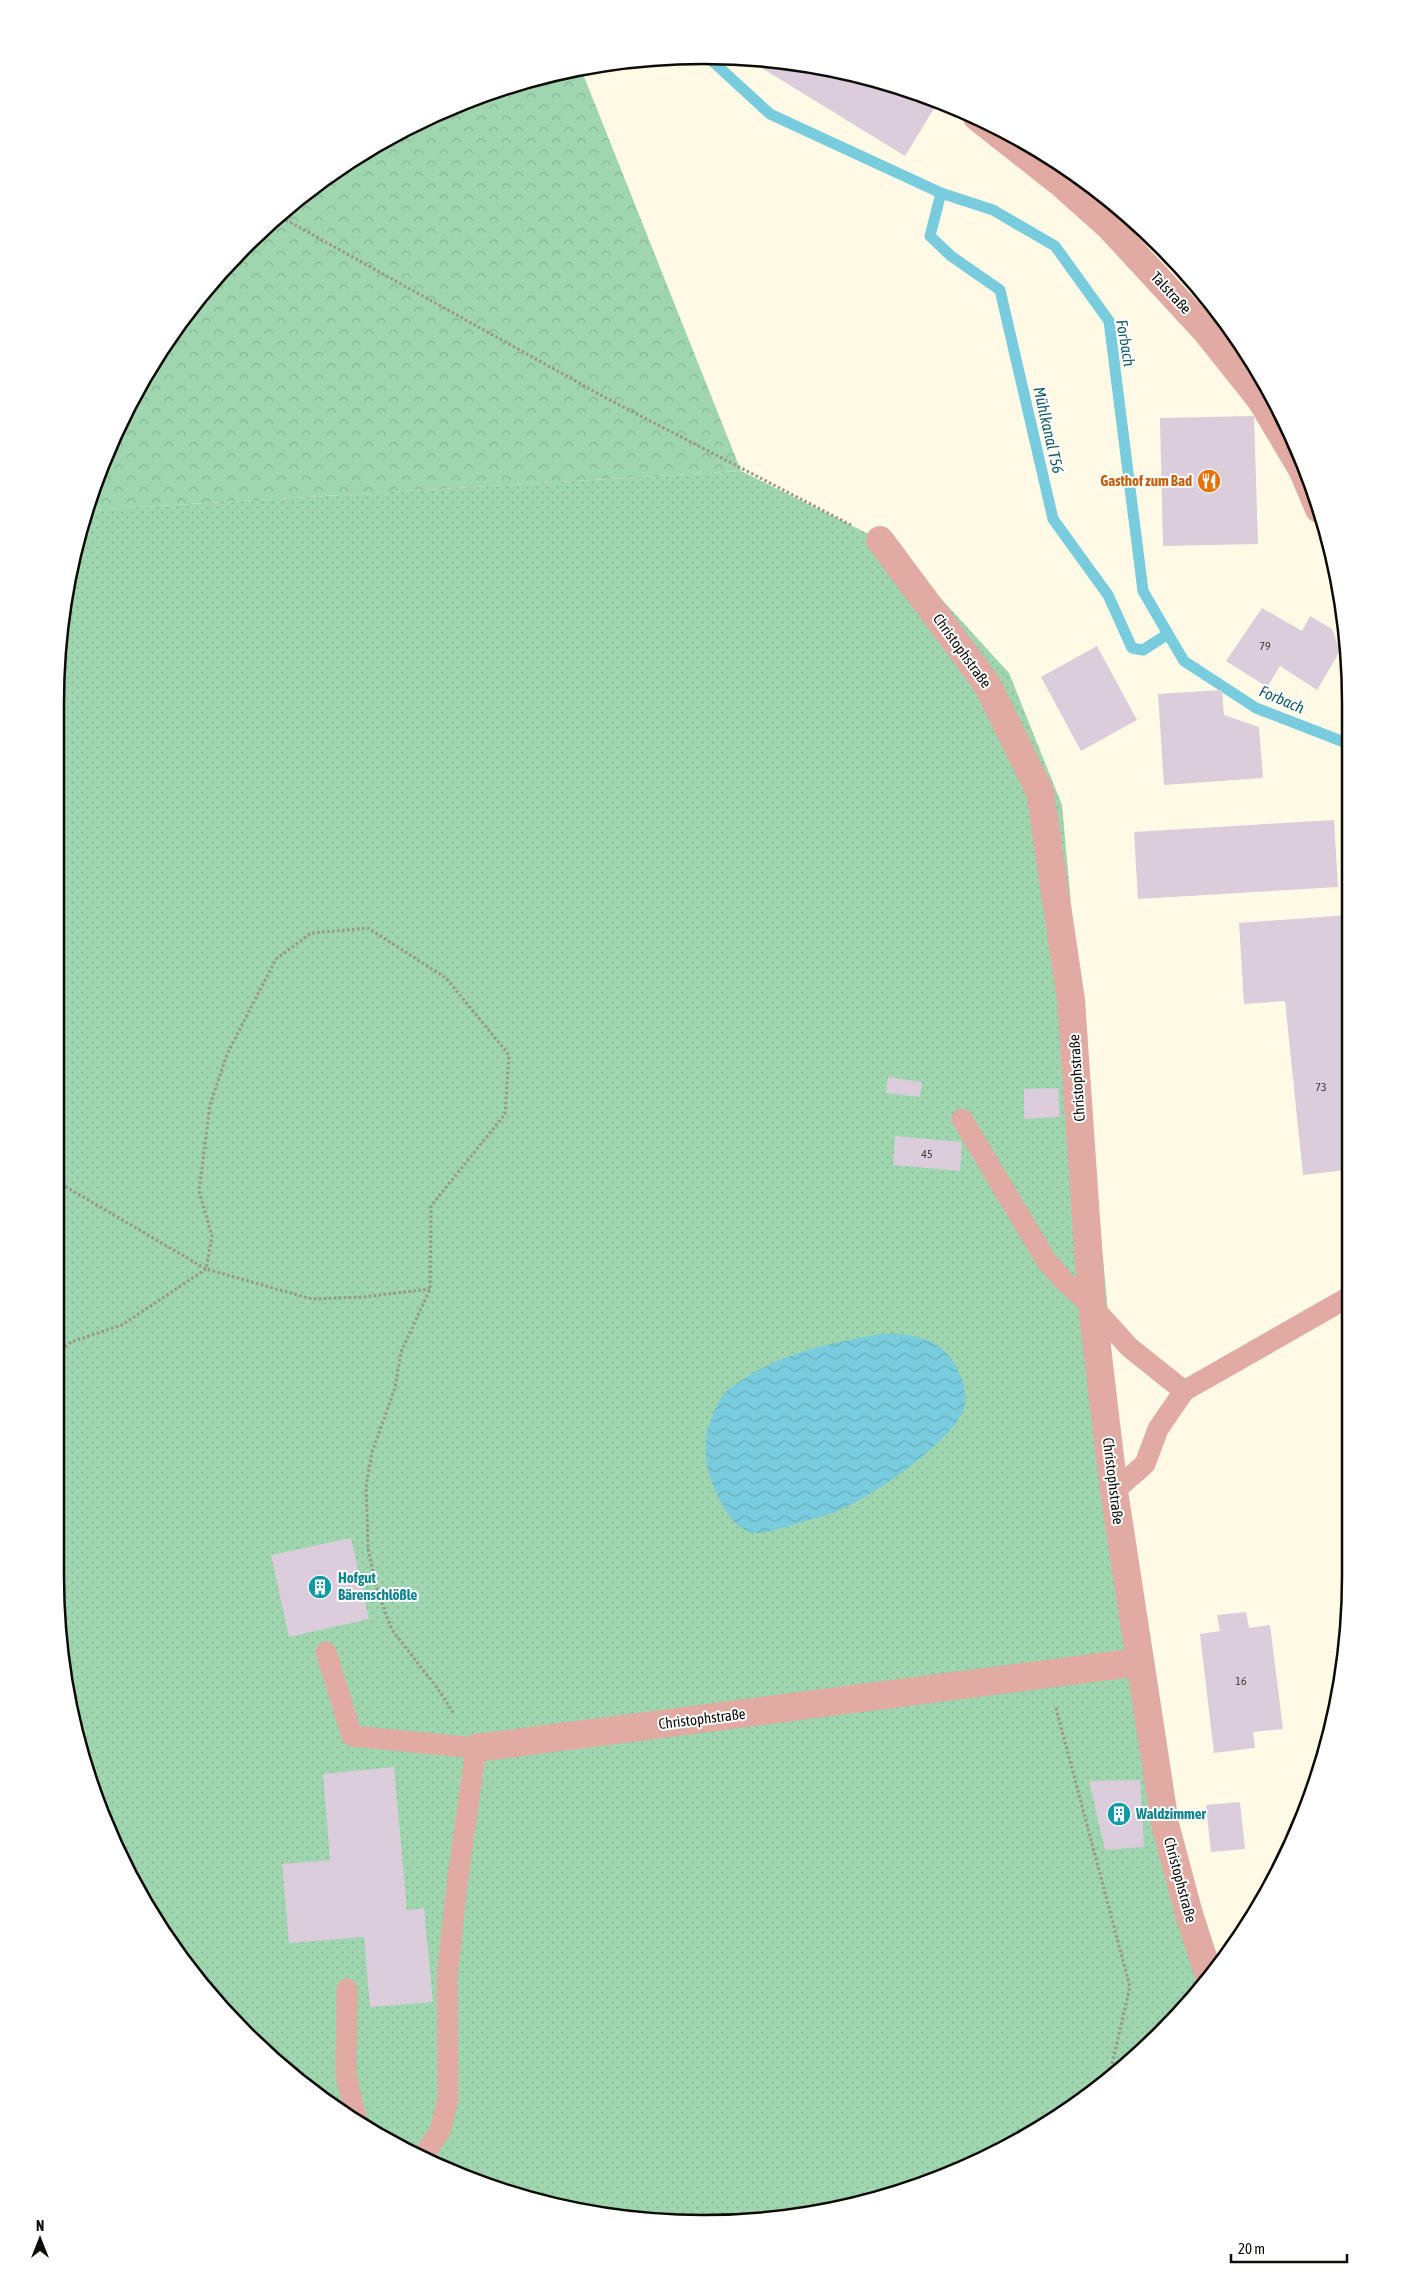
<svg xmlns="http://www.w3.org/2000/svg" width="1406" height="2279" viewBox="0 0 1406 2279" font-family="'Asap Condensed',sans-serif">
	<style>
		.grass { fill: url(#grass-dots) }
		.forest { fill: url(#forest-crowns) }
		.water { fill: url(#water-waves) }
		.lines { fill: none; stroke-linecap: round; stroke-linejoin: round }
		.stream { stroke: #78ccdd; stroke-width: 11 }
		.building { fill: #dccddc }
		.path { stroke: #9a9789; stroke-width: 3; stroke-dasharray: 2.5 2.5; stroke-linecap: butt }
		.service { stroke: #e1aba4; stroke-width: 21 }
		.minor { stroke: #e1aba4; stroke-width: 28 }
		.labels { text-anchor: middle; stroke-width: 4; stroke-linejoin: round; paint-order: stroke }
		.number-label { font-size: 12px; fill: #413c3c }
		.street-label { font-size: 15px; fill: #0d0c06; stroke: #fff }
		.food-label { font-size: 15px; font-weight: bold; fill: #c56008; stroke: #fff; text-anchor: end }
		.culture-label { font-size: 15px; font-weight: bold; fill: #0d838f; stroke: #fff; text-anchor: start }
		.water-label { font-size: 16px; font-style: italic; fill: #165c68; stroke: #fff }
		.rim { fill: none; stroke: #0d0c06; stroke-width: 2.5 }
	</style>
	<defs>
		<pattern id="grass-dots" width="8" height="8" patternUnits="userSpaceOnUse" patternTransform="scale(1.25)"><rect width="8" height="8" fill="#9fd5af"/><path d="M2 2h.1M6 6h.1" fill="none" stroke="#88b695" stroke-width="1.8" stroke-linecap="round"/></pattern>
		<pattern id="forest-crowns" width="20" height="18" patternUnits="userSpaceOnUse" patternTransform="scale(1.25)"><rect width="20" height="18" fill="#9fd5af"/><path d="M2 6a3 3 0 1 1 6 0M12 15a3 3 0 1 1 6 0" fill="none" stroke="#88b695"/></pattern>
		<pattern id="water-waves" width="16" height="10" patternUnits="userSpaceOnUse" patternTransform="scale(1.25)"><rect width="16" height="10" fill="#78ccdd"/><path d="M0 5q4-4 8 0t8 0" fill="none" stroke="#67aebc"/></pattern>
	</defs>
	<rect width="100%" height="100%" fill="#fefae6"/>
	<path class="grass" d="M741 471 893 546 1009 673 1062 805 1134 1600 1187 1879 1217 1970 1161 2034 1063 2115 911 2190 788 2218 703 2224 577 2212 495 2190 343 2115 245 2034 189 1970 122 1863 89 1784 61 1661V619L89 510Z"/>
	<path class="forest" d="M581 69 741 471 89 510 104 455 189 309 276 216 379 142 494 89Z"/>
	<path class="water" d="M881 1334C907 1333 939 1337 954 1363 962 1376 970 1398 962 1413 946 1446 870 1498 835 1512 822 1517 806 1520 792 1525 780 1528 763 1535 751 1532 741 1530 734 1522 728 1514 712 1489 700 1458 708 1428 712 1417 715 1407 722 1397 726 1390 735 1385 742 1380 784 1352 832 1343 881 1334Z"/>
	<g class="lines">
		<g class="stream">
			<path d="M709 58 770 114 941 193 993 210 1055 246 1109 321 1143 591 1168 634 1184 661 1256 708 1349 744"/>
			<path d="M941 193 930 236 951 256 1000 290 1053 519 1108 595 1132 648 1143 650 1168 634"/>
		</g>
	</g>
	<g class="building">
		<path d="M751 57 870 77 912 93 935 107 905 156 750 61Z"/>
		<path d="M1254 416 1258 544 1163 546 1160 418Z"/>
		<path d="M1262 608 1302 631 1310 616 1332 629 1340 651 1317 690 1280 666 1267 687 1226 661Z"/>
		<path d="M1097 646 1137 720 1081 751 1041 677Z"/>
		<path d="M1222 690 1224 715 1259 727 1263 778 1164 785 1158 694Z"/>
		<path d="M1334 820 1338 887 1138 899 1134 832Z"/>
		<path d="M1349 915 1347 1170 1303 1175 1285 1001 1244 1004 1239 923Z"/>
		<path d="M888 1077 922 1082 920 1097 886 1093Z"/>
		<path d="M1058 1088 1060 1117 1024 1119V1089Z"/>
		<path d="M895 1136 962 1142 960 1171 893 1165Z"/>
		<path d="M351 1538 369 1619 289 1637 271 1555Z"/>
		<path d="M1246 1612 1249 1628 1270 1625 1283 1729 1253 1732 1255 1748 1214 1753 1200 1634 1220 1631 1217 1615Z"/>
		<path d="M394 1767 407 1910 424 1908 433 2002 370 2007 364 1937 289 1943 282 1864 330 1860 323 1774Z"/>
		<path d="M1140 1780 1144 1847 1105 1850 1089 1781Z"/>
		<path d="M1240 1802 1245 1849 1211 1852 1206 1805Z"/>
	</g>
	<g class="lines">
		<g class="path">
			<path d="M277 215 606 398 851 525"/>
			<path d="M61 1184 206 1269 312 1299 363 1297 430 1289"/>
			<path d="M61 1350 71 1342 122 1325 206 1269 212 1236 199 1191 210 1105 227 1054 276 959 311 933 368 928 446 978 509 1055 505 1114 431 1206 430 1289 401 1352 395 1388 372 1452 366 1487 368 1548 377 1590 392 1630 438 1689 454 1714"/>
			<path d="M1056 1708 1130 1987 1109 2077"/>
		</g>
		<g class="service">
			<path d="M962 1119 1046 1260 1064 1281 1092 1306 1129 1347 1184 1391"/>
			<path d="M1114 1491 1145 1464 1158 1429 1184 1391 1347 1298"/>
			<path d="M326 1652 352 1736 476 1748 457 1884 447 1978 448 2099 440 2131 424 2155"/>
			<path d="M347 1989 346 2075 357 2122"/>
		</g>
		<g class="minor">
			<path d="M977 117 1062 184 1109 226 1206 331 1261 400 1302 469 1319 509"/>
			<path d="M880 540 987 684 1040 792 1071 1000 1092 1306 1114 1491 1165 1824 1189 1914 1210 1979"/>
			<path d="M476 1748 1139 1662"/>
		</g>
	</g>
	<defs>
		<g id="restaurant-disc" transform="scale(1.25)"><circle r="9.5" fill="#e8710a" stroke="#fff"/><path d="M-5-6h1v4h1v-4h1v4h1v-4h1v5L-1.5 .5V6h-2V.5L-5-1ZM5-6V6H3V1.5H1.5Q1.5-4 5-6Z" fill="#fff"/></g>
		<g id="building-disc" transform="scale(1.25)"><circle r="9.5" fill="#0f9aa8" stroke="#fff"/><path d="M-4-6H4V6H1V3H-1V6H-4ZM-2.5-4.3h1.7v1.8h-1.7ZM.8-4.3h1.7v1.8H.8ZM-2.5-1h1.7V.8h-1.7ZM.8-1h1.7V.8H.8Z" fill="#fff"/></g>
	</defs>
	<g fill-rule="evenodd">
		<use href="#restaurant-disc" x="1209" y="481"/>
		<use href="#building-disc" x="320" y="1587"/>
		<use href="#building-disc" x="1119" y="1814"/>
	</g>
	<g class="labels">
		<g class="number-label">
			<text x="1265" y="650">79</text>
			<text x="1321" y="1091">73</text>
			<text x="927" y="1158">45</text>
			<text x="1241" y="1685">16</text>
		</g>
		<g class="street-label">
			<text transform="translate(1171 293) rotate(47)" y="5">Talstraße</text>
			<text transform="translate(962 651) rotate(54)" y="5">Christophstraße</text>
			<text transform="translate(1077 1078) rotate(-94)" y="5">Christophstraße</text>
			<text transform="translate(1113 1481) rotate(83)" y="5">Christophstraße</text>
			<text transform="translate(702 1719) rotate(-7)" y="5">Christophstraße</text>
			<text transform="translate(1180 1880) rotate(75)" y="5">Christophstraße</text>
		</g>
		<g class="food-label">
			<text x="1192" y="486">Gasthof zum Bad</text>
		</g>
		<g class="culture-label">
			<text x="338" y="1583">Hofgut<tspan x="338" dy="17">Bärenschlößle</tspan></text>
			<text x="1136" y="1819">Waldzimmer</text>
		</g>
		<g class="water-label">
			<text transform="translate(1126 343) rotate(80)" y="6">Forbach</text>
			<text transform="translate(1049 430) rotate(77)" y="6">Mühlkanal T56</text>
			<text transform="translate(1282 699) rotate(23)" y="6">Forbach</text>
		</g>
	</g>
	<path d="M0 0H1406V2279H0ZM703 64H703A639 639 0 0 1 1342 703V1576A639 639 0 0 1 703 2215H703A639 639 0 0 1 64 1576V703A639 639 0 0 1 703 64Z" fill="#fff" fill-rule="evenodd"/>
	<path class="rim" d="M703 64H703A639 639 0 0 1 1342 703V1576A639 639 0 0 1 703 2215H703A639 639 0 0 1 64 1576V703A639 639 0 0 1 703 64Z"/>
	<g transform="translate(40 2239)" stroke="#ffffff" stroke-width="4" paint-order="stroke">
	<path d="M0-4L9 19L0 12L-9 19Z" fill="#0d0c06"/>
	<text y="-8" font-size="14" font-weight="bold" text-anchor="middle" fill="#0d0c06">N</text>
	</g>
	<path d="M1231 2254v8h116v-8" fill="none" stroke="#0d0c06" stroke-width="2.5"/>
	<text x="1238" y="2254" font-size="15" fill="#0d0c06" stroke="#ffffff" stroke-width="4" paint-order="stroke">20 m</text>
</svg>
